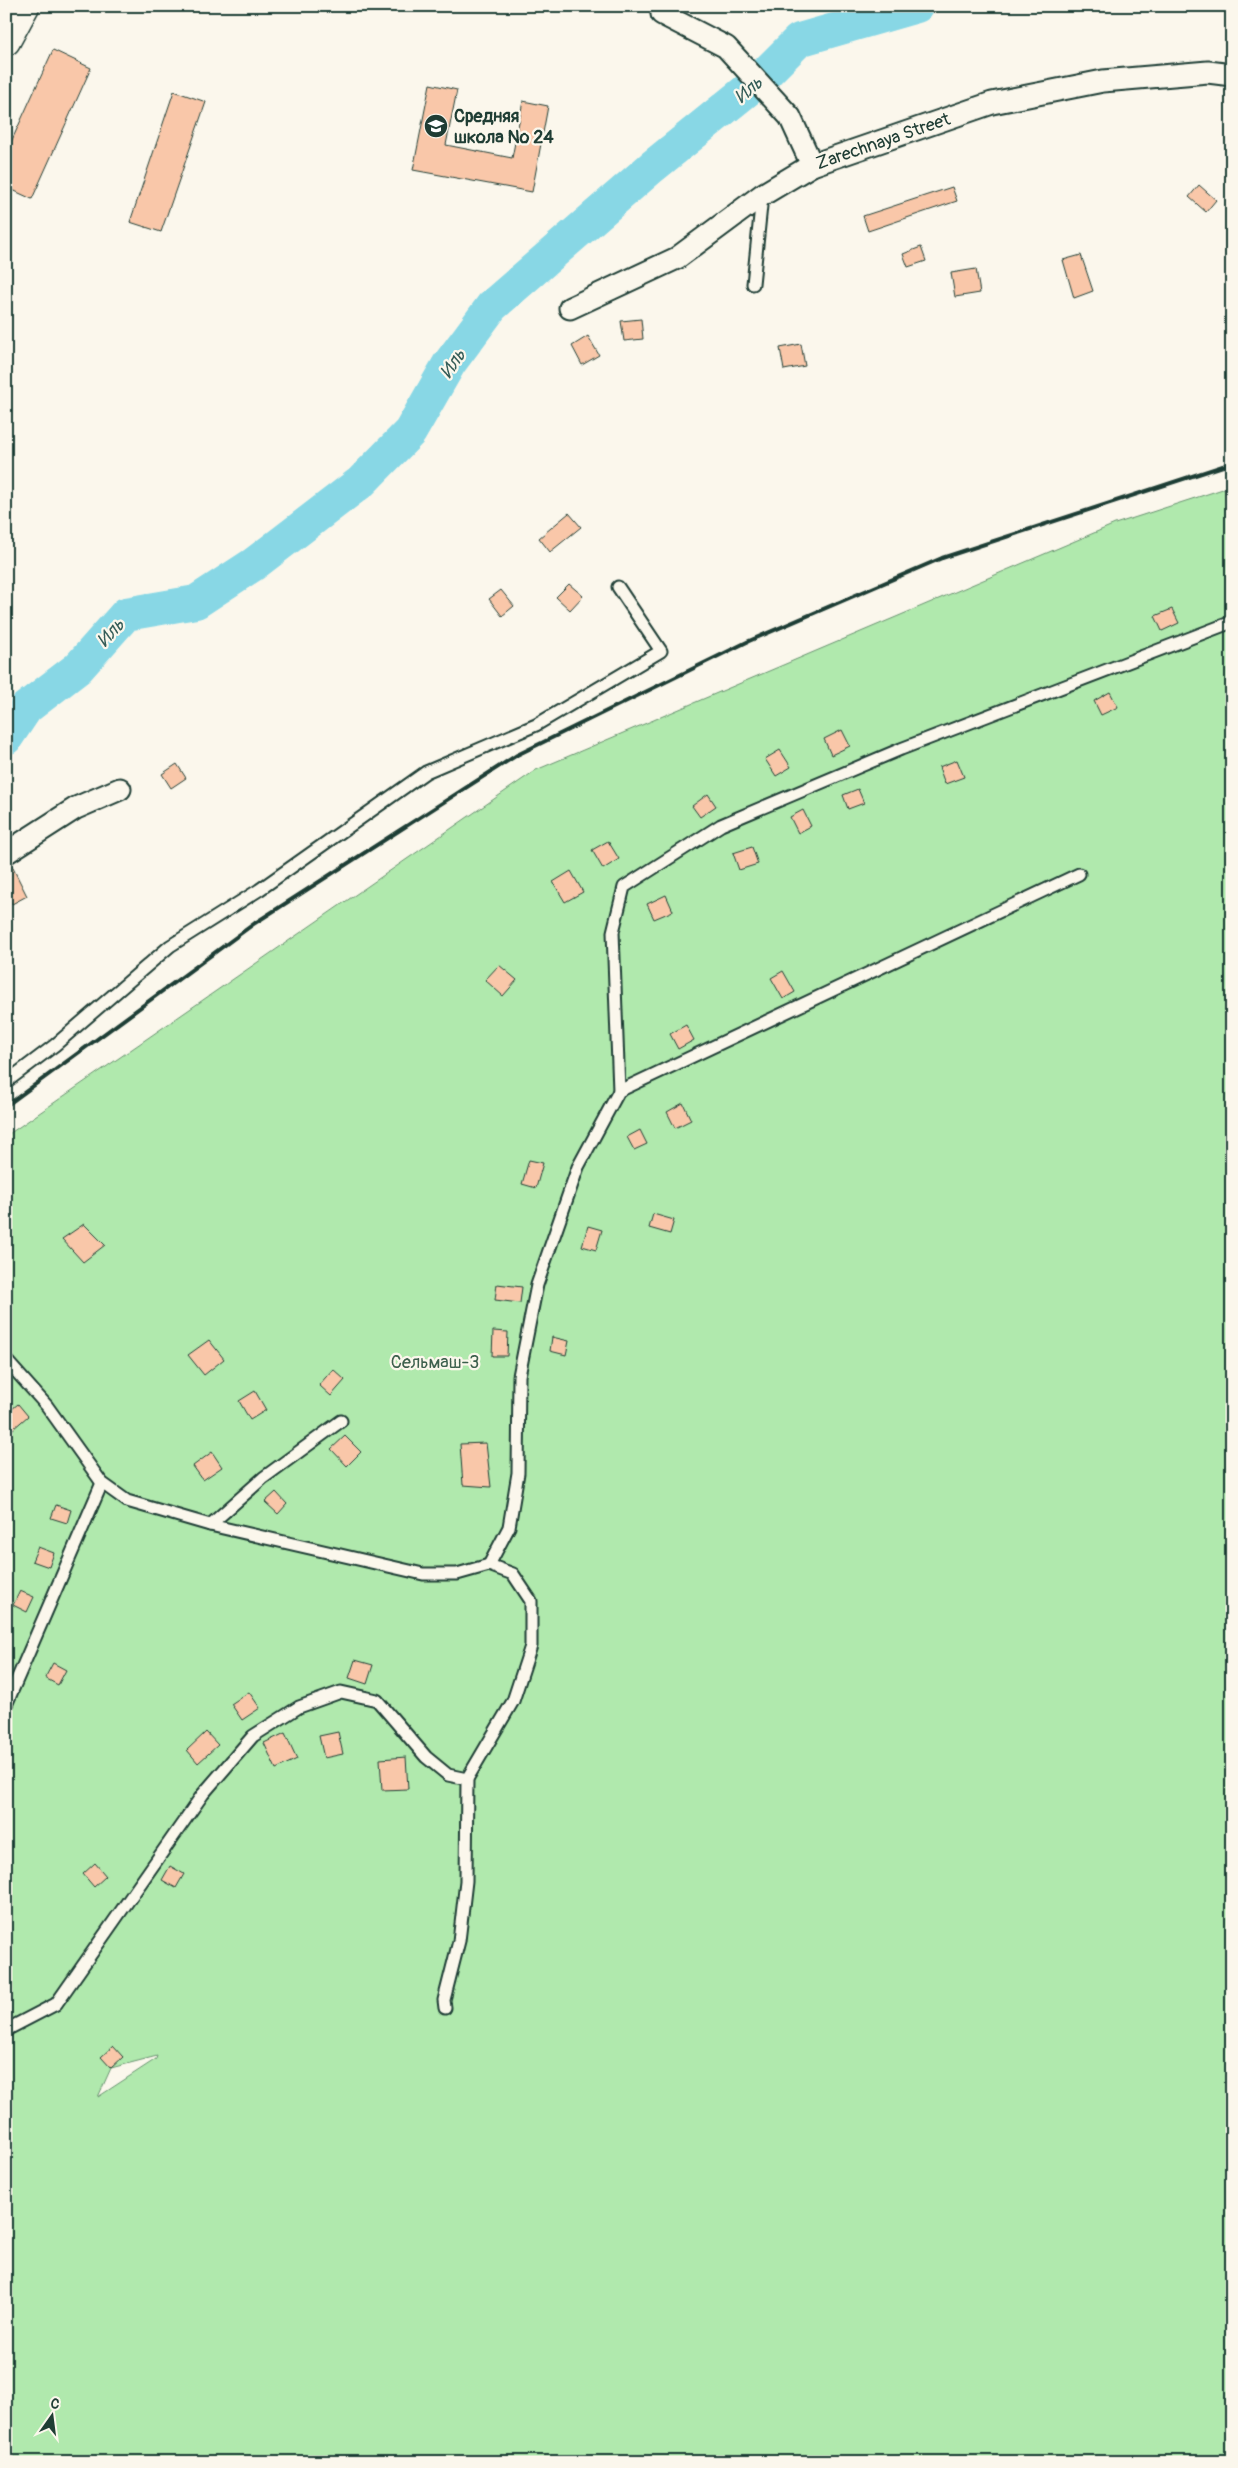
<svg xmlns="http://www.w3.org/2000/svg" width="1238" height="2468" viewBox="0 0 1238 2468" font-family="Pangolin,sans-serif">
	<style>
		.green { fill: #b0e9ad; stroke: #689370; fill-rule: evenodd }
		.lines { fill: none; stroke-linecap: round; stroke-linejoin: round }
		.river { stroke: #88d7e5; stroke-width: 34 }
		.building { fill: #f9c7a9; stroke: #1f3d34 }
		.lane-casing { stroke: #1f3d34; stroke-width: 15 }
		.street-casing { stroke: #1f3d34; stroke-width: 25 }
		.secondary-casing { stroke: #1f3d34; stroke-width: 31 }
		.lane { stroke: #fbf7ec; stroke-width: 11 }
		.street { stroke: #fbf7ec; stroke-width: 21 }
		.secondary { stroke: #fbf7ec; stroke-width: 28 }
		.rail { stroke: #1f3d34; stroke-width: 4 }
		.labels { text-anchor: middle; stroke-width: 4.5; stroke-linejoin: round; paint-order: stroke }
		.poi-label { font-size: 18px; font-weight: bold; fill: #1f3d34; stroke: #fbf7ec; text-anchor: start }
		.street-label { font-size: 18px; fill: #1f3d34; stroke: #fbf7ec }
		.park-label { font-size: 18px; fill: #3c5f4c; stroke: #fbf7ec }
		.water-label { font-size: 19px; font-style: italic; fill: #345c57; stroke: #fbf7ec }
	</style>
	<rect width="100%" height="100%" fill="#fbf7ec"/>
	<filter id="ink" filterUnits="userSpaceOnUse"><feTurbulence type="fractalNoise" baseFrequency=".02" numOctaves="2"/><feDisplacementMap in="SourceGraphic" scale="10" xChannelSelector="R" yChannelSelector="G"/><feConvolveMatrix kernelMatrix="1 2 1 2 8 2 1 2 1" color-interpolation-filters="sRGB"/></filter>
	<g filter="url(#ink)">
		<path class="green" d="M1232 486V2462H6V1136L536 770 1115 524ZM157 2056 156 2059 98 2097 111 2068Z"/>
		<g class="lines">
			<path class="river" d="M6 738 26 708 78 668 126 614 196 602 254 564 361 482 410 432 449 364 492 306 652 167 757 82 799 40 917 6"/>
		</g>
		<g class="building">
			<path d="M53 50 91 68 32 199 6 187V153Z"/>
			<path d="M430 84 457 90 446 145 512 158 523 101 548 106 532 192 413 170Z"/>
			<path d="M174 91 206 102 161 232 130 222Z"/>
			<path d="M1199 185 1216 200 1206 212 1189 197Z"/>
			<path d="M952 187 957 201 868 231 863 216Z"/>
			<path d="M921 247 926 261 908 267 903 254Z"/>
			<path d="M1081 255 1093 291 1074 298 1063 260Z"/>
			<path d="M976 269 980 293 955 297 951 273Z"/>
			<path d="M641 319 643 339 624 341 621 321Z"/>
			<path d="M588 336 599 355 582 365 572 346Z"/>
			<path d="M801 344 805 366 784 370 780 348Z"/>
			<path d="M569 513 581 527 550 552 539 538Z"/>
			<path d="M569 584 583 596 570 610 556 597Z"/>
			<path d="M501 590 514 606 502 616 489 599Z"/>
			<path d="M1172 609 1179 623 1162 631 1155 616Z"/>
			<path d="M1110 692 1118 707 1101 715 1094 701Z"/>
			<path d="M842 730 850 746 831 755 824 739Z"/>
			<path d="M780 750 791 767 776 776 765 759Z"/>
			<path d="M957 760 964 777 945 784 939 767Z"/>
			<path d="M177 764 186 778 171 788 162 774Z"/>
			<path d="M858 789 864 803 848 809 843 795Z"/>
			<path d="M708 794 716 806 700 817 692 806Z"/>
			<path d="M803 810 811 826 798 833 790 817Z"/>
			<path d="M608 841 619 859 603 869 592 850Z"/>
			<path d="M752 847 758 864 739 870 733 853Z"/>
			<path d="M11 864 27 896 12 904 6 892V865Z"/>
			<path d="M571 871 583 892 565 902 553 882Z"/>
			<path d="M666 895 673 911 654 919 647 904Z"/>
			<path d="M499 965 517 980 503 996 485 980Z"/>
			<path d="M783 971 795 992 783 999 771 978Z"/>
			<path d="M686 1025 694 1040 678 1049 670 1034Z"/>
			<path d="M683 1103 691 1120 675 1128 667 1112Z"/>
			<path d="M640 1130 647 1144 634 1150 627 1137Z"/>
			<path d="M529 1160 543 1163 536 1188 522 1184Z"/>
			<path d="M653 1214 674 1220 670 1234 649 1228Z"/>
			<path d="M84 1224 105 1245 83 1262 62 1239Z"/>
			<path d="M588 1226 602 1230 596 1250 582 1246Z"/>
			<path d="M497 1284 522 1287 520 1303 495 1300Z"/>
			<path d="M493 1331 508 1332 507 1356H492Z"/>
			<path d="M552 1337 569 1341 566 1355 550 1351Z"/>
			<path d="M209 1340 224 1359 204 1375 188 1355Z"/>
			<path d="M333 1369 345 1380 331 1396 319 1385Z"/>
			<path d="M255 1391 266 1410 250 1420 239 1401Z"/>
			<path d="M18 1404 28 1416 6 1435V1414Z"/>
			<path d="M345 1436 361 1452 347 1466 331 1449Z"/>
			<path d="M486 1443 491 1487 463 1485 460 1444Z"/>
			<path d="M212 1452 222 1467 203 1480 193 1466Z"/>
			<path d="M276 1492 287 1504 278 1514 265 1502Z"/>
			<path d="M56 1505 71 1510 67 1523 51 1518Z"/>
			<path d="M38 1547 54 1553 49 1567 32 1561Z"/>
			<path d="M20 1591 34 1597 27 1612 13 1605Z"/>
			<path d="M355 1660 373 1665 367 1684 349 1678Z"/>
			<path d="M53 1663 66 1670 58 1685 45 1678Z"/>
			<path d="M249 1692 260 1708 242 1720 231 1704Z"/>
			<path d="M206 1732 218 1745 198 1763 187 1750Z"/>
			<path d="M338 1732 343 1754 324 1758 319 1736Z"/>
			<path d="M285 1733 297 1759 276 1769 264 1743Z"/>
			<path d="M406 1757 408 1789 382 1790 380 1759Z"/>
			<path d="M95 1863 106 1876 94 1887 83 1874Z"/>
			<path d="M170 1866 184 1874 176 1888 162 1880Z"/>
			<path d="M113 2046 123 2057 111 2068 101 2057Z"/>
		</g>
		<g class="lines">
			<g class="lane-casing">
				<g id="lane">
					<path d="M753 284 762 196"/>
					<path d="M6 1082 55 1045 170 946 259 890 426 772 536 725 661 651 618 587"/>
					<path d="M619 1091 613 932 624 887 721 825 901 749 1232 622"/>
					<path d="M6 1360 47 1406 102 1483 127 1501 210 1525 423 1574H457L489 1565 513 1574 531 1601V1646L513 1701 467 1779 466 1881 459 1941 444 2000 445 2008"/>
					<path d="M210 1525 263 1478 341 1421"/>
					<path d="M489 1565 509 1527 518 1473 519 1376 537 1285 578 1167 619 1091 1079 874"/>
					<path d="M6 1705 102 1483"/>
					<path d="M6 2030 56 2004 203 1794 253 1736 299 1707 341 1692 377 1700 426 1757 448 1775 467 1779"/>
				</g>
			</g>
			<g class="street-casing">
				<g id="street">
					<path d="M661 6 662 14 726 47 790 117 812 165"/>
					<path d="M570 308 677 258 762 195 812 165 992 103 1103 81 1208 72 1232 75"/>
					<path d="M6 853 76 808 120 789"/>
				</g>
			</g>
			<g class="secondary-casing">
				<path id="secondary" d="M6 41 25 6"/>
			</g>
			<use href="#lane" class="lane"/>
			<use href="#street" class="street"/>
			<use href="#secondary" class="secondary"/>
			<path class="rail" d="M6 1106 255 923 517 755 749 641 942 558 1232 463"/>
		</g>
	</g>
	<defs>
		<g id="school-disc" transform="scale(1.25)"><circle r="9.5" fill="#1f3d34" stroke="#fbf7ec"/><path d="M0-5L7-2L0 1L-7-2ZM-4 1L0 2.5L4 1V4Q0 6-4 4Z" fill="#fff"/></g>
	</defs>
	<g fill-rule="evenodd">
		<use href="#school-disc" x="436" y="126"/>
	</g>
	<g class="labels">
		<g class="poi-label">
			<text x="454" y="122">Средняя<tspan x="454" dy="21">школа № 24</tspan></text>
		</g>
		<g class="street-label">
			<text transform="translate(883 141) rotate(-19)" y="6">Zarechnaya Street</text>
		</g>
		<g class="park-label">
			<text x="435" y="1368">Сельмаш-3</text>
		</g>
		<g class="water-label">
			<text transform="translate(748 89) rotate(-41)" y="7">Иль</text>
			<text transform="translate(452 363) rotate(-56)" y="7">Иль</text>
			<text transform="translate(110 632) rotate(-48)" y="7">Иль</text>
		</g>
	</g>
	<rect width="1238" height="2468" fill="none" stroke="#fbf7ec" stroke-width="25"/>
	<rect x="12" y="12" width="1213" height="2443" fill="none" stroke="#1f3d34" stroke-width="2" filter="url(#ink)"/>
	<g transform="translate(52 2416) rotate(14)" stroke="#fbf7ec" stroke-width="4" paint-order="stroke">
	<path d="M0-4L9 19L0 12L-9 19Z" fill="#1f3d34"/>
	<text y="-8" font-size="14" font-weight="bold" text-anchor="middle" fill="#1f3d34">С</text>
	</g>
</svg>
